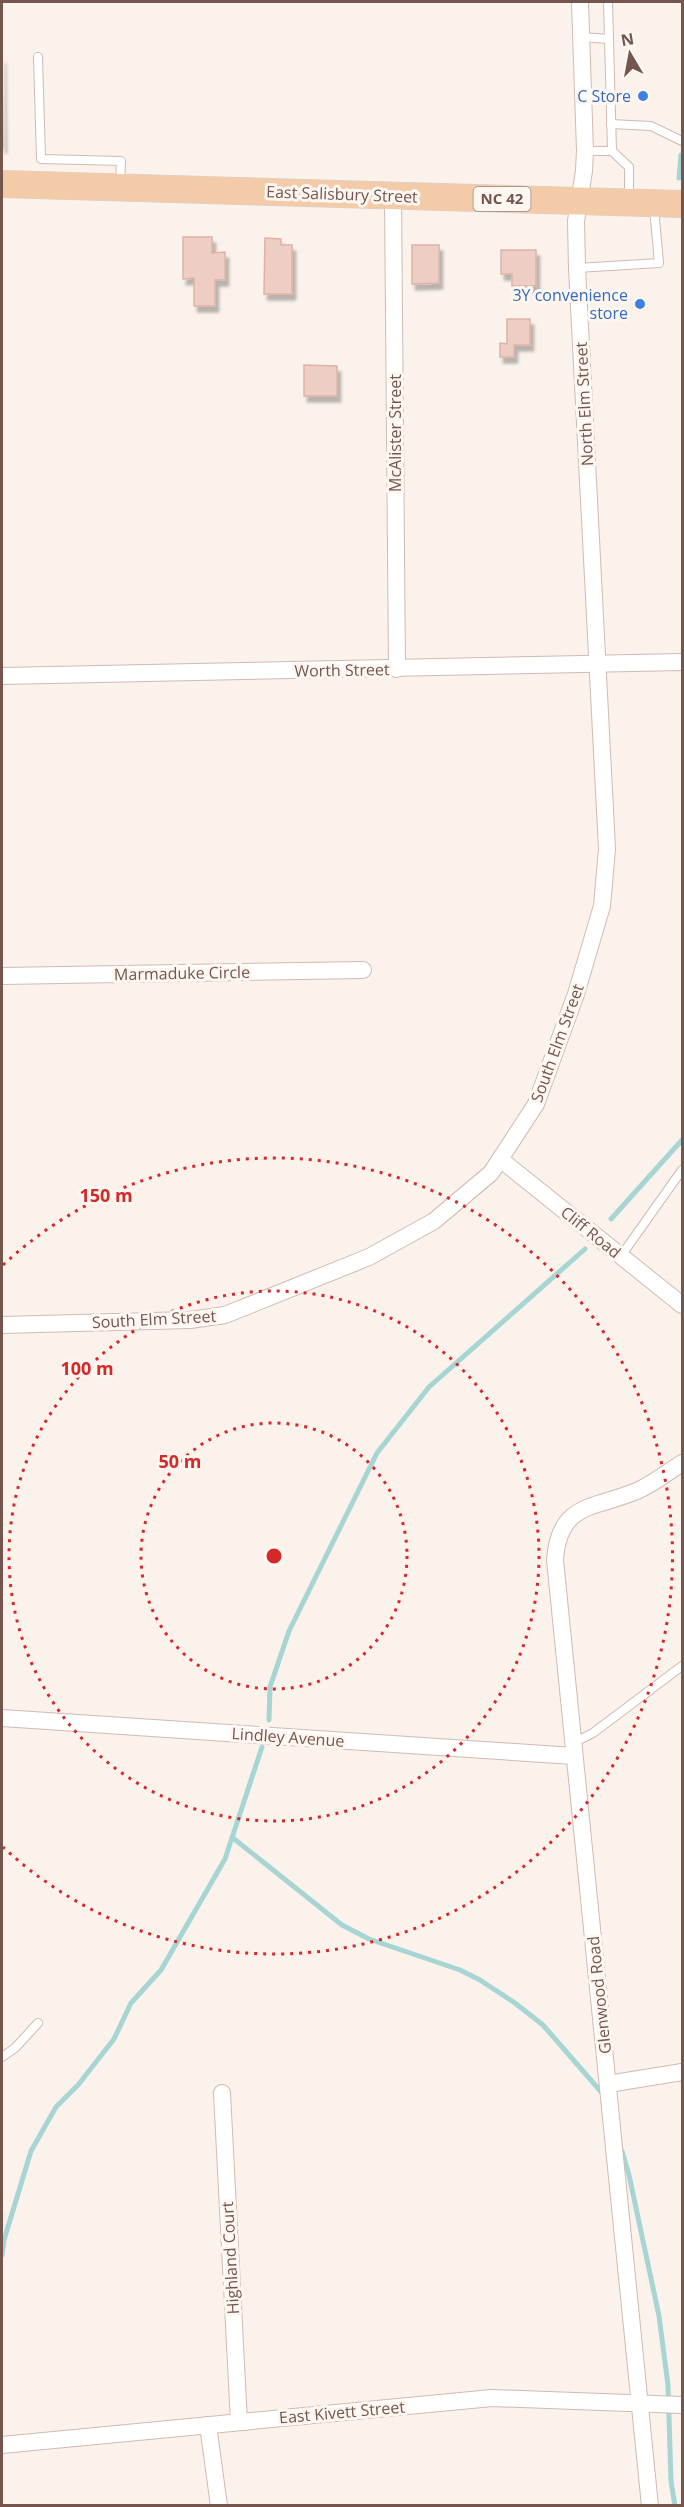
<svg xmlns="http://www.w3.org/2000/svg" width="684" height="2507" viewBox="0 0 684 2507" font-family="'Open Sans',sans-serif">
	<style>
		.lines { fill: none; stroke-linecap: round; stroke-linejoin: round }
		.stream { stroke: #a7d5d4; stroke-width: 5 }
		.building { fill: #eecec4; stroke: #e0b2a6; stroke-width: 1.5; filter: url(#shadow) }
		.lane-casing { stroke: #cfbbb3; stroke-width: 10 }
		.street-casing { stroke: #cfbbb3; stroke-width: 18 }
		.primary-casing { stroke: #d8d0ce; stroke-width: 28 }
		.lane { stroke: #fff; stroke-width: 8 }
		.street { stroke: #fff; stroke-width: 16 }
		.primary { stroke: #f4cba9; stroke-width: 27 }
		.ring { fill: none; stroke: #d62828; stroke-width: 3; stroke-dasharray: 3 6 }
		.shop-dot { fill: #3f7fe0; stroke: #fef7f1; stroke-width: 2 }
		.labels { text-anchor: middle; stroke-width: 6; stroke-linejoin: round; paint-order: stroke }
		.shield { fill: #fef7f1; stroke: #9d8680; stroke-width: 1.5 }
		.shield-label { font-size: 15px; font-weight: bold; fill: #74564f }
		.shop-label { font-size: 16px; fill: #366cbe; stroke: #fef7f1; text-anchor: end }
		.street-label { font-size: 16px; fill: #74564f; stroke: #fef7f1 }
		.centre { fill: #d62828; stroke: #fef7f1; stroke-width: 3 }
		.ring-label { font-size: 18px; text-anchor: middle; font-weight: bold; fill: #d62828; stroke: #fef7f1; stroke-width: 6; stroke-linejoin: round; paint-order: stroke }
	</style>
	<defs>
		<filter id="shadow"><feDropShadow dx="3.5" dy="6" stdDeviation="1.5" flood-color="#0004"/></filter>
	</defs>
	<rect width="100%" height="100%" fill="#fbf2eb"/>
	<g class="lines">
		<g class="stream">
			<path d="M679 178 681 155"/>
			<path d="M611 1219 682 1140"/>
			<path d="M269 1720 270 1687 289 1631 377 1453 429 1387 585 1249"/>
			<path d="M233 1838 342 1925 369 1939 460 1970 480 1980 515 2003 543 2025 603 2094"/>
			<path d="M622 2151 629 2175 659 2316 668 2385 671 2481 675 2506"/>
			<path d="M2 2255 4 2240 31 2151 56 2107 78 2085 114 2039 131 2003 161 1970 225 1859 262 1747"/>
		</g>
	</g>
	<g class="building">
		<path d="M2 57 3 147H2Z"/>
		<path d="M183 237H212V253L225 252V280H215V306H194V278L183 279Z"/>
		<path d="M265 238 281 239V245H292V294H264Z"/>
		<path d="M412 245H439V283L412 284Z"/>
		<path d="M501 250H536V286H512V274H501Z"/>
		<path d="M507 319H530V345H514V357H500V343L507 344Z"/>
		<path d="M304 365 337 366V396H304Z"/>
	</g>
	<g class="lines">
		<g class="lane-casing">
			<g id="lane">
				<path d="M581 37 609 39 608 2"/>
				<path d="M609 39 612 151"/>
				<path d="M38 57 41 159 121 161 120 184"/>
				<path d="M611 124 651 126 682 141"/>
				<path d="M585 151H612L629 167V199"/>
				<path d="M577 268 659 263 654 208"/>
				<path d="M621 1256 682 1170"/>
				<path d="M573 1743 593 1733 682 1666"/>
				<path d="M2 2057 15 2048 38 2023"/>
			</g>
		</g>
		<g class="street-casing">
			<g id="street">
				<path d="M393 196 397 669"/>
				<path d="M2 676 682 662"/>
				<path d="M2 976 363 970"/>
				<path d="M500 1159 682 1305"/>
				<path d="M2 1325 190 1320 225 1315 369 1257 434 1221 491 1173 536 1104 576 994 602 906 607 849 577 268 576 221 584 171 585 151 580 2"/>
				<path d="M2 1718 574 1756"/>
				<path d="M608 2084 682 2072"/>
				<path d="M222 2093 239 2422"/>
				<path d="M208 2425 219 2506"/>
				<path d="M2 2445 492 2398 682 2405"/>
				<path d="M650 2506 555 1560C559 1501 596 1509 639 1490 654 1483 668 1472 682 1463"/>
			</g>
		</g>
		<g class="primary-casing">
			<path id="primary" d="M2 184 682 204"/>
		</g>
		<use href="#lane" class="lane"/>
		<use href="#street" class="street"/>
		<use href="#primary" class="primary"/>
	</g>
	<g class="ring">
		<circle cx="274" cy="1556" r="133"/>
		<circle cx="274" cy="1556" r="265"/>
		<path d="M3 1265A398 398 0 1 1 3 1847"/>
	</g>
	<g class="shop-dot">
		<circle cx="643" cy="96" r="6"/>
		<circle cx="640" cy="304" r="6"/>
	</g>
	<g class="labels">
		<rect class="shield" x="473.5" y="187" width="57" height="24" rx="4.5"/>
		<g class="shield-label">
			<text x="502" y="204">NC 42</text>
		</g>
		<g class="shop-label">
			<text x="631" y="102">C Store</text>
			<text x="628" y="301">3Y convenience<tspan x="628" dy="18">store</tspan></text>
		</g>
		<g class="street-label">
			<text transform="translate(342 194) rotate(2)" y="6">East Salisbury Street</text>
			<text transform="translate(584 404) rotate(-93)" y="6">North Elm Street</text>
			<text transform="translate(395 433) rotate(-90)" y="6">McAlister Street</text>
			<text transform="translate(342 670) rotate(-1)" y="6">Worth Street</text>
			<text transform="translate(182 973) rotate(-1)" y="6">Marmaduke Circle</text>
			<text transform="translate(557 1043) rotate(-70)" y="6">South Elm Street</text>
			<text transform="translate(591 1232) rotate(39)" y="6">Cliff Road</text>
			<text transform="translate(154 1319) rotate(-3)" y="6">South Elm Street</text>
			<text transform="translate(288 1737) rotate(4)" y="6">Lindley Avenue</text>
			<text transform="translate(599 1995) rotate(-96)" y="6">Glenwood Road</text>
			<text transform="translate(230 2258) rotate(-93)" y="6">Highland Court</text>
			<text transform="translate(342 2412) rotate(-5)" y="6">East Kivett Street</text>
		</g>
	</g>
	<circle cx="274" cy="1556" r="9" class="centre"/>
	<g class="ring-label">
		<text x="106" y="1202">150 m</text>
		<text x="87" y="1375">100 m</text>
		<text x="180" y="1468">50 m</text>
	</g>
	<rect width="684" height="2507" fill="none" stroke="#74564f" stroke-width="6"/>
	<g transform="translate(630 54) rotate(350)" stroke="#fef7f1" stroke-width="4.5" paint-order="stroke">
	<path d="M0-4.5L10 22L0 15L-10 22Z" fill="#74564f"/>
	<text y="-9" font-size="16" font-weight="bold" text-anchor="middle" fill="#74564f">N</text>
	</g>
</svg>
